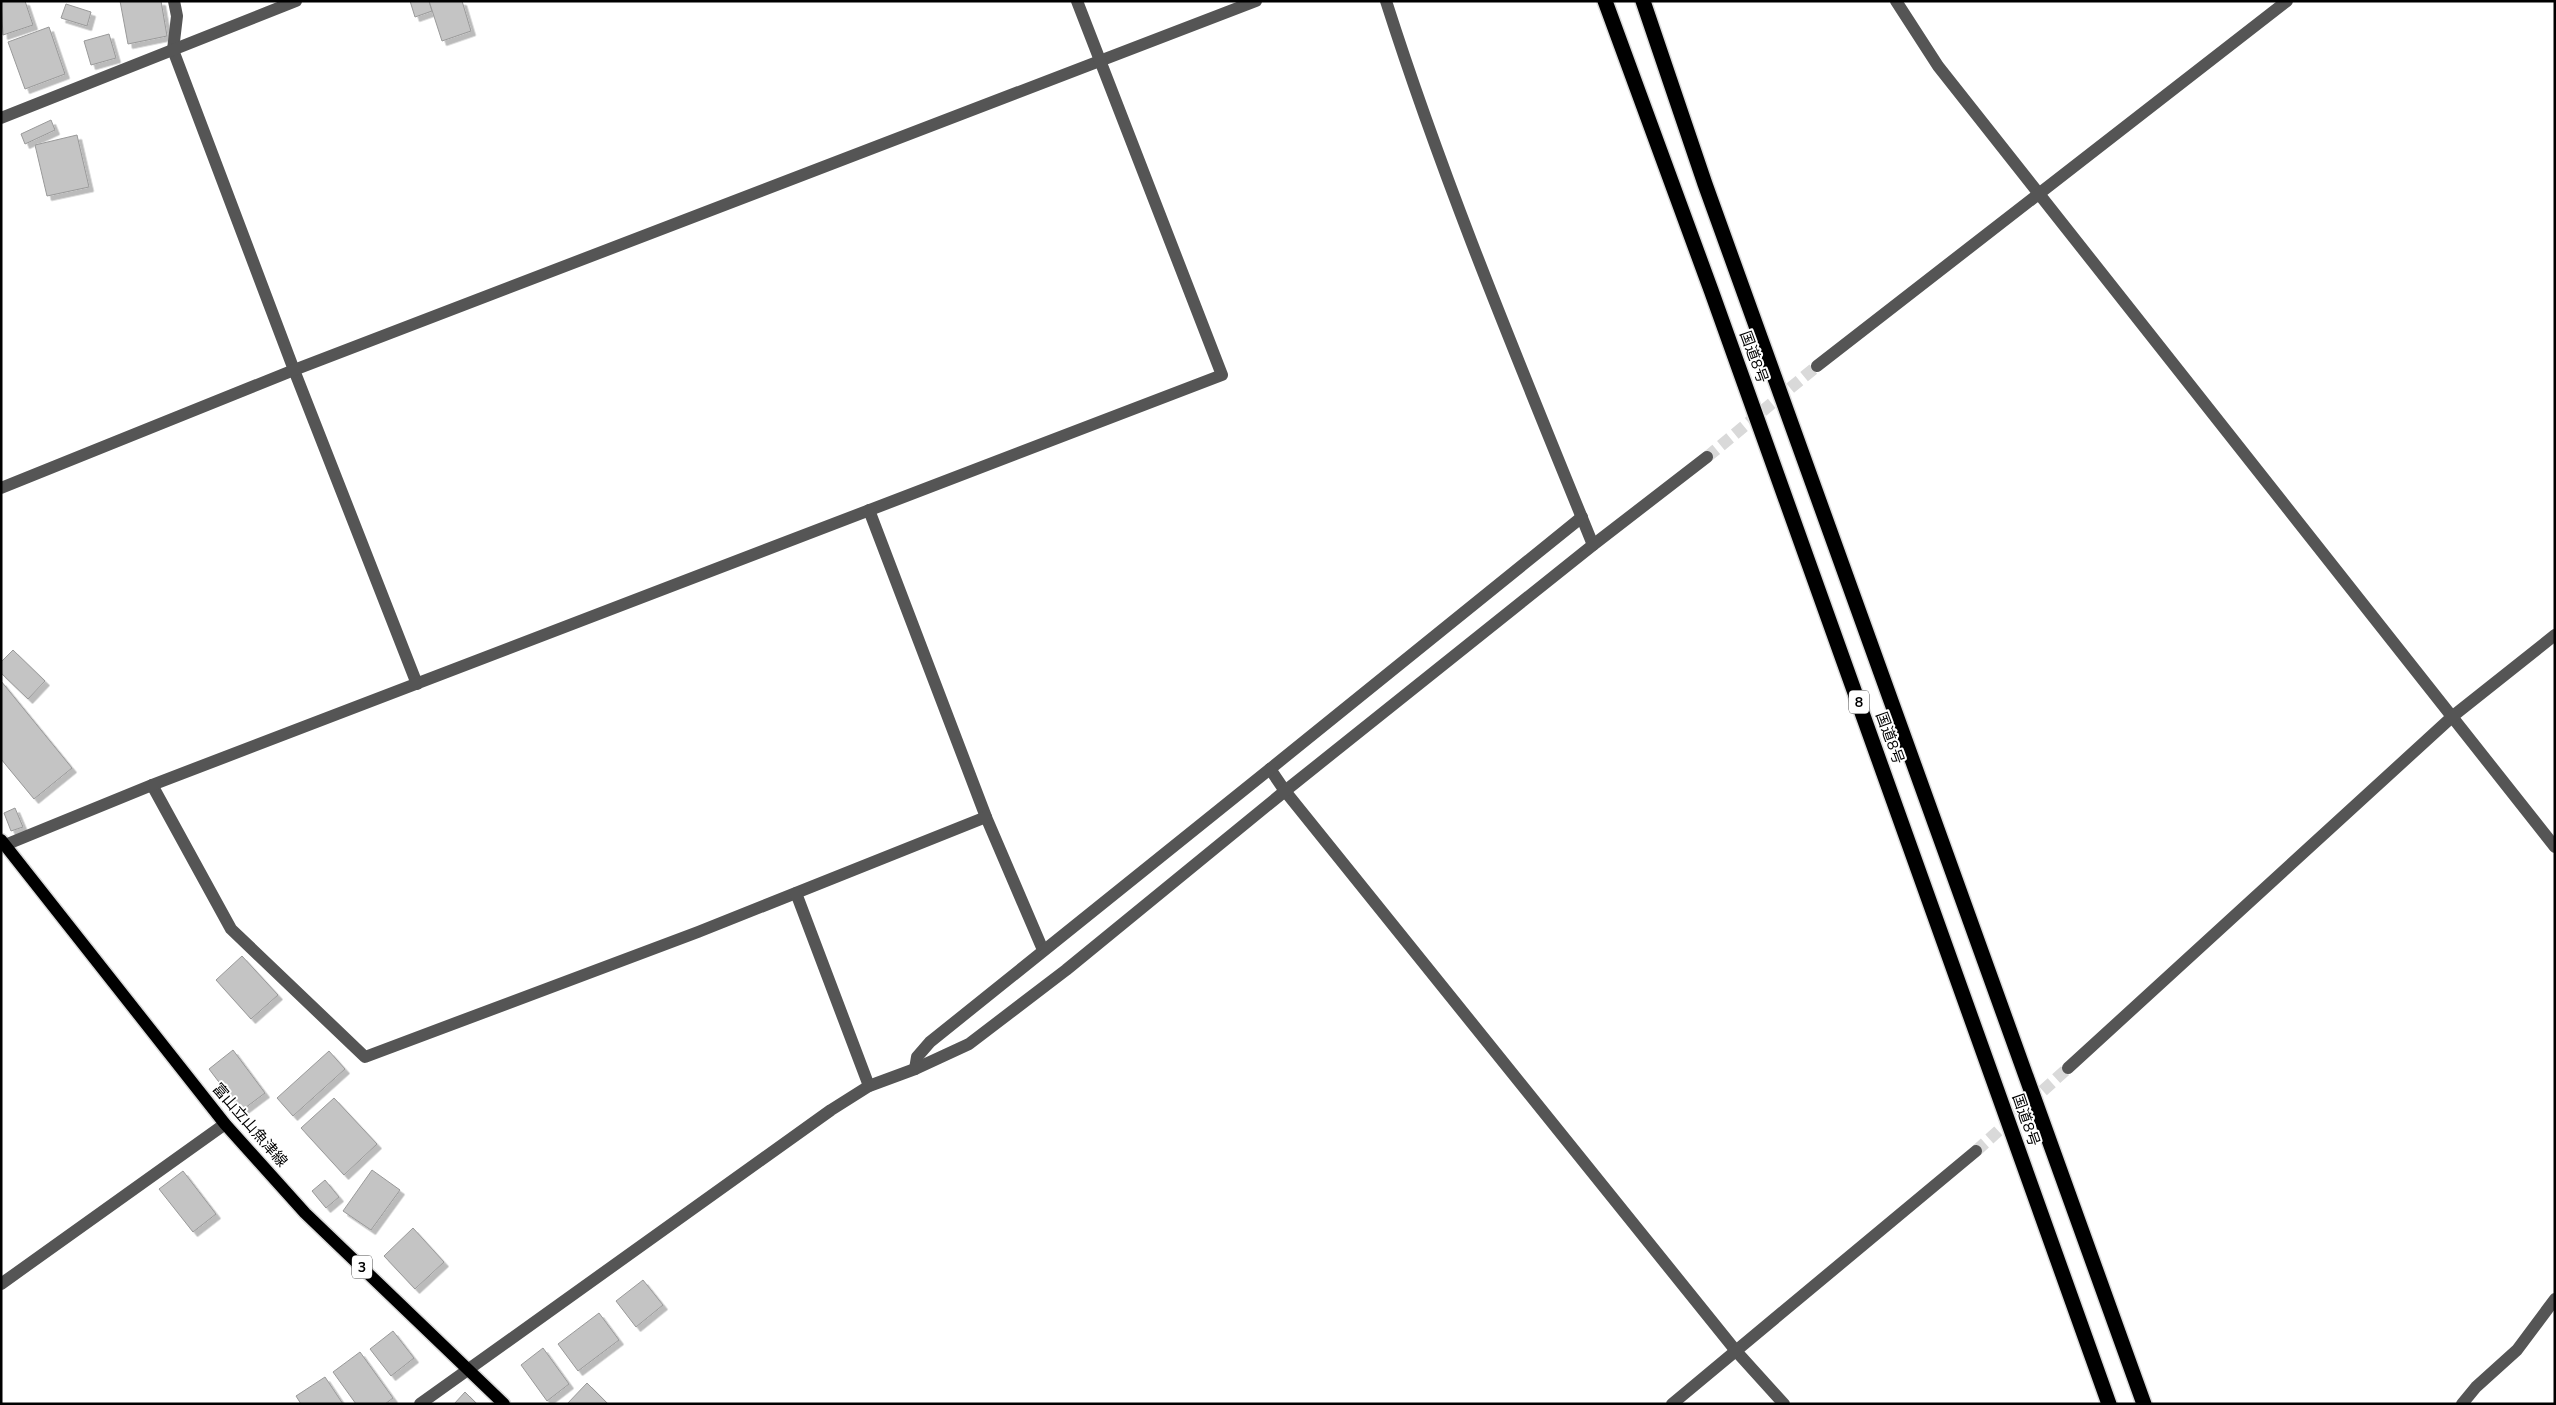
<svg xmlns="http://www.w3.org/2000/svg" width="2556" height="1405" viewBox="0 0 2556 1405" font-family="'Nunito Sans','Noto Sans JP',sans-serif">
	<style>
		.building { fill: #c4c4c4; stroke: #999; filter: url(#shadow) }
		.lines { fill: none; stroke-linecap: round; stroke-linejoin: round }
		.minor-tunnel { stroke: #d9d9d9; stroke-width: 12; stroke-dasharray: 12 6; stroke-linecap: butt }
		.major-casing { stroke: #dbdbdb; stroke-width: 15 }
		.highway-casing { stroke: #dbdbdb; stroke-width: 18 }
		.minor { stroke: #555; stroke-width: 12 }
		.major { stroke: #000; stroke-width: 12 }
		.highway { stroke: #000; stroke-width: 15 }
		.labels { text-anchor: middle; stroke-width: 4; stroke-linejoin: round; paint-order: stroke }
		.shield { fill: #fff; stroke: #4c4c4c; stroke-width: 1 }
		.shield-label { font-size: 14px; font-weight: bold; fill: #000 }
		.street-label { font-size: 15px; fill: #000; stroke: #fff }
	</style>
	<defs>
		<filter id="shadow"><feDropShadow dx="4.5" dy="4.5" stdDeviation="0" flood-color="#0004"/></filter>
	</defs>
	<rect width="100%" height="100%" fill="#fff"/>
	<g class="building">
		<path d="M1 1H25L33 25 3 35Z"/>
		<path d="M120 1H161L167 36 128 44Z"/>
		<path d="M410 1H429L432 11 415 17Z"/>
		<path d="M429 1H462L471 31 442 41Z"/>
		<path d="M66 4 91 12 87 26 61 18Z"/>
		<path d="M49 27 65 74 25 89 8 42Z"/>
		<path d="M109 34 116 58 91 65 84 41Z"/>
		<path d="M51 120 55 130 25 144 21 134Z"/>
		<path d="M77 135 89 187 47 196 35 145Z"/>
		<path d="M13 650 45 681 28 699 1 673V662Z"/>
		<path d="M1 681 72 768 34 799 1 759Z"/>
		<path d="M15 808 23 827 11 831 4 813Z"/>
		<path d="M242 956 278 995 251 1019 216 980Z"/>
		<path d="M233 1050 265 1093 241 1111 209 1069Z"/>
		<path d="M329 1051 345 1069 293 1116 277 1098Z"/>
		<path d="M334 1098 377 1144 344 1175 301 1128Z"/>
		<path d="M372 1170 400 1190 371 1230 343 1211Z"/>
		<path d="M183 1171 216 1214 193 1232 159 1189Z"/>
		<path d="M325 1180 339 1197 326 1208 312 1191Z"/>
		<path d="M413 1228 444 1262 415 1289 384 1256Z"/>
		<path d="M643 1280 663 1305 636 1327 616 1301Z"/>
		<path d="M599 1313 619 1340 578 1371 558 1344Z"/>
		<path d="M393 1331 414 1358 391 1376 370 1349Z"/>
		<path d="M543 1348 569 1384 547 1401 521 1365Z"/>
		<path d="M360 1352 393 1398 385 1404H356L333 1372Z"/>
		<path d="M325 1377 343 1404H301L296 1396Z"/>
		<path d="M587 1383 608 1404H567Z"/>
		<path d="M465 1392 477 1404H454Z"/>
	</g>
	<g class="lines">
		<g class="minor-tunnel">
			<path d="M1707 457 1817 366"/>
			<path d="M1976 1151 2068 1068"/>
		</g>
		<g class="major-casing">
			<path id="major" d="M1 840 225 1124 305 1213 504 1404"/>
		</g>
		<g class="highway-casing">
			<g id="highway">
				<path d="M1605 1 1711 290 2109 1404"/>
				<path d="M1643 1 1705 184 2144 1404"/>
			</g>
		</g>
		<g class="minor">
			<path d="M174 1 177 16 173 50 294 370 417 684"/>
			<path d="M1386 1C1445 186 1520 365 1593 545"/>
			<path d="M1896 1 1938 66 2555 847"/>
			<path d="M1 118 296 1"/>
			<path d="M1817 366 2287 1"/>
			<path d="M1 488 294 370 1256 1"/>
			<path d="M869 510 986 817 1043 950"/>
			<path d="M1582 517 1270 769 1285 791 1736 1351 1784 1404"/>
			<path d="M152 785 231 929 365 1057 698 932 986 817"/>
			<path d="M5 845 152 785 1222 375 1077 1"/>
			<path d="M796 893 869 1086"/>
			<path d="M2068 1068 2453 716 2555 635"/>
			<path d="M915 1069 917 1057 930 1042 1270 769"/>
			<path d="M1 1284 225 1124"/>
			<path d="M420 1404 831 1110 869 1086 915 1069 969 1044 1066 970 1285 791 1593 545 1707 457"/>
			<path d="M1672 1404 1976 1151"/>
			<path d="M2462 1404 2476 1387 2517 1350 2555 1299"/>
		</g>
		<use href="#major" class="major"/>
		<use href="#highway" class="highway"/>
	</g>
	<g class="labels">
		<g class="shield">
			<rect x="1849" y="690.5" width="20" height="23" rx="4"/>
			<rect x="352" y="1255.5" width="20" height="23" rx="4"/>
		</g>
		<g class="shield-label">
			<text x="1859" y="707">8</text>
			<text x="362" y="1272">3</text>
		</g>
		<g class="street-label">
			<text transform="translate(1754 357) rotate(70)" y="5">国道8号</text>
			<text transform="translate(1890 738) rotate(70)" y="5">国道8号</text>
			<text transform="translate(2026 1120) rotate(71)" y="5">国道8号</text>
			<text transform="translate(250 1125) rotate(49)" y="5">富山立山魚津線</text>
		</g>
	</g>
	<rect width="2556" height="1405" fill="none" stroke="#000000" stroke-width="5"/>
</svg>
